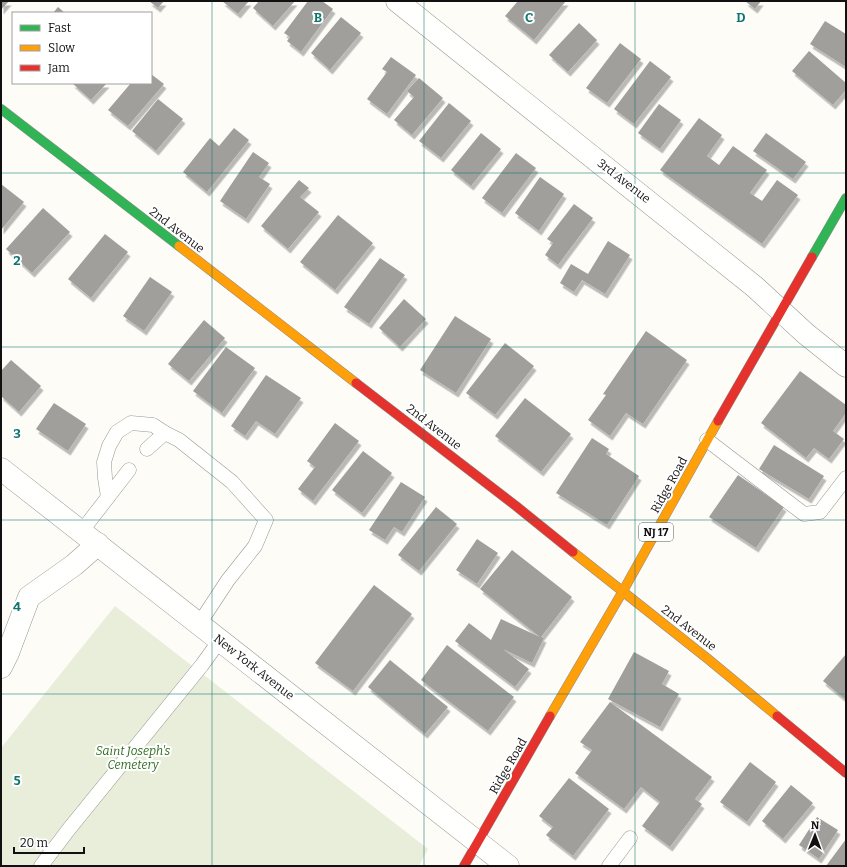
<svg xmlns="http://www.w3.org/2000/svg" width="847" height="867" viewBox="0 0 847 867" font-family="Bitter,serif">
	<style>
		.cemetery { fill: #e9eedb }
		.building { fill: #a19f9c; filter: url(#shadow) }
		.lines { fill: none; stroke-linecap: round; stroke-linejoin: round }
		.lane-casing { stroke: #979795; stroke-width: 15 }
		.street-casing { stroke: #979795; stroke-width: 23 }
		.fast-casing { stroke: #8e8d8b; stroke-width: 10 }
		.slow-casing { stroke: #8e8d8b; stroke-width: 10 }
		.jam-casing { stroke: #8e8d8b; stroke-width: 10 }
		.lane { stroke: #fffffe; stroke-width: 14 }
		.street { stroke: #fffffe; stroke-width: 22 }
		.fast { stroke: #30b455; stroke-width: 9 }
		.slow { stroke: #ff9f0a; stroke-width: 9 }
		.jam { stroke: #e5322d; stroke-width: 9 }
		.grid { fill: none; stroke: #0f766e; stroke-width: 1; stroke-opacity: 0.55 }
		.labels { text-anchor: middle; stroke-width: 4; stroke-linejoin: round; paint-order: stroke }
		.shield { fill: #fff; stroke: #585858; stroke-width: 1 }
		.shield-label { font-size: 11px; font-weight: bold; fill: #111 }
		.street-label { font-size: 12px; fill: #111; stroke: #fff }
		.park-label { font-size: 12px; font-style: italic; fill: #2f6b1f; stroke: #fff }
		.grid-label { font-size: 13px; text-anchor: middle; font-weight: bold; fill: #0f766e; stroke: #fff; stroke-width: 4; stroke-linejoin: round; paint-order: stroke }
	</style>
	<defs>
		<filter id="shadow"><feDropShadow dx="2.5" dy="4.5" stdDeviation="0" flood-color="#0004"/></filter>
	</defs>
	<rect width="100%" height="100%" fill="#fdfcf7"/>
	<path class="cemetery" d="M115 606 428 849 419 866H1V748Z"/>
	<g class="building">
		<path d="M1 1H9L1 10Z"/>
		<path d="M149 1H164L158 8Z"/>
		<path d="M222 1H249L238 14Z"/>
		<path d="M259 1H295L273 26 253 8Z"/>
		<path d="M308 1H322L333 9 301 52 287 41 290 37 284 33Z"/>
		<path d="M518 1H566L534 40 505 16Z"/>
		<path d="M745 1H761L755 9Z"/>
		<path d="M58 7 65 13H53Z"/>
		<path d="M341 17 361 33 330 70 311 53Z"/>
		<path d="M825 21 846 34V67L810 44Z"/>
		<path d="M579 23 597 40 568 72 549 55Z"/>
		<path d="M620 43 641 59 607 103 586 88Z"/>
		<path d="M809 51 846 83V90L833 105 792 71Z"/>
		<path d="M391 57 416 75 387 114 367 99 387 72 382 69Z"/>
		<path d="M650 61 671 77 634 124 614 109Z"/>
		<path d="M151 74 164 84 128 126 108 110 131 83H151Z"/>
		<path d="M419 78 443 98 412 135 394 120 414 97 407 91Z"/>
		<path d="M72 83H107L91 100Z"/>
		<path d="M158 99 183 119 156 151 132 131Z"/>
		<path d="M449 103 471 121 441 158 419 141Z"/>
		<path d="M659 104 681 120 660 149 638 133Z"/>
		<path d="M699 118 722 135 707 156 719 165 733 146 767 170 750 193 762 201 777 180 798 195 762 244 660 170Z"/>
		<path d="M234 128 249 140 207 192 183 172 210 138 219 146Z"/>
		<path d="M481 133 501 149 471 186 451 170Z"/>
		<path d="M766 133 806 162 793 179 753 151Z"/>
		<path d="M253 152 269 163 259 177 270 184 246 219 220 201Z"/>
		<path d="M516 153 536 168 502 213 482 198Z"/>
		<path d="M540 177 564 194 539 231 515 213Z"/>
		<path d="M299 180 309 188 300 197 319 212 288 249 261 226Z"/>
		<path d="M1 184 24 202 1 230Z"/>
		<path d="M574 204 593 218 558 265 545 255 553 243 547 239Z"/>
		<path d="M43 208 70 232 32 273 6 249Z"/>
		<path d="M338 215 373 243 335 290 300 262Z"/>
		<path d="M105 234 128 252 91 298 68 279Z"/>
		<path d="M608 241 630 255 605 294 582 280 574 292 560 283 571 264 588 274Z"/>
		<path d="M380 258 405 275 369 324 344 307Z"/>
		<path d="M150 277 172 292 144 331 123 316Z"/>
		<path d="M404 299 426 319 400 347 379 328Z"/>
		<path d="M455 316 491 339 456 393 420 370Z"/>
		<path d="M204 320 225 338 189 381 168 364Z"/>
		<path d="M646 331 687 360 643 424 626 413 610 436 588 420 606 395 603 394Z"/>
		<path d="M505 343 534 366 495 415 466 393Z"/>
		<path d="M226 347 255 368 222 413 193 391Z"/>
		<path d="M11 360 41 386 19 412 1 396V371Z"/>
		<path d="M800 371 846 405V413L833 431 844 439 829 459 814 448 806 458 761 423Z"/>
		<path d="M266 375 301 398 275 434 256 421 245 436 231 426Z"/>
		<path d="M525 398 571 434 541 472 495 436Z"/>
		<path d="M54 403 86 424 68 451 36 429Z"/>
		<path d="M335 423 359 441 313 501 298 489 315 467 307 461Z"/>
		<path d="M592 438 609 449 606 454 639 476 607 525 556 493Z"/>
		<path d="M774 445 824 476 809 499 759 469Z"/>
		<path d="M363 451 392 473 362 513 332 490Z"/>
		<path d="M738 475 784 507 756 548 709 517Z"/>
		<path d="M401 482 425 497 402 532 394 527 385 540 369 530Z"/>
		<path d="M436 507 457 524 419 571 398 555Z"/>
		<path d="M477 539 498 553 477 584 456 570Z"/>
		<path d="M512 550 572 597 541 637 544 638 532 663 503 649 529 669 515 687 455 641 469 623 491 640 501 619 540 637 480 589Z"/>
		<path d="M374 585 412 614 353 691 315 663Z"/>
		<path d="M447 645 514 697 488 731 421 680Z"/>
		<path d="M634 652 669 671 662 684 679 694 660 727 608 699Z"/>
		<path d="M846 654V700L823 681Z"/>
		<path d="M390 660 448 707 425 734 368 687Z"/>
		<path d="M610 702 712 777 695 799 702 804 670 847 642 826 660 802 641 787 624 809 575 773 592 750 580 742Z"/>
		<path d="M750 762 776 782 747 822 720 802Z"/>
		<path d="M569 778 609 809 573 856 546 835 553 827 539 816Z"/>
		<path d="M791 785 813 803 783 839 762 821Z"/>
		<path d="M817 817 838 830 819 859 799 845Z"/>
		<path d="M846 839V866H826Z"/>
	</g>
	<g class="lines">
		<g class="lane-casing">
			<g id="lane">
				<path d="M707 440 804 514 820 512 846 478"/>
				<path d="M147 449 165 433 179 440 232 482 266 520 255 546 228 580 199 624"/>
				<path d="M108 497 105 478 104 462 109 446 117 432 131 423 153 425 165 433"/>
				<path d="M81 532 129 470"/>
				<path d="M41 866 69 829 202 665 220 640"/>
				<path d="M609 866 630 838"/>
			</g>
		</g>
		<g class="street-casing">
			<g id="street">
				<path d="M397 1 755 287 806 334 846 366"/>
				<path d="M1 469 508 866"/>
				<path d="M1 667 8 653 29 597 74 565 98 544"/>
			</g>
		</g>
		<g class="fast-casing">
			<g id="fast">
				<path d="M1 109 179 246"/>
				<path d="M812 257 846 198"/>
			</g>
		</g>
		<g class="slow-casing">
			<g id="slow">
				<path d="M179 246 356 383"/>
				<path d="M573 552 708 659 777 716"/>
				<path d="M550 716 623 591 718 421"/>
			</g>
		</g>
		<g class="jam-casing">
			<g id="jam">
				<path d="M356 383 516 506 573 552"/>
				<path d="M718 421 812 257"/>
				<path d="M777 716 846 773"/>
				<path d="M464 866 550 716"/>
			</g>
		</g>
		<use href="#lane" class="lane"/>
		<use href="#street" class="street"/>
		<use href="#fast" class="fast"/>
		<use href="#slow" class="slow"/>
		<use href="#jam" class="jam"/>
	</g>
	<path class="grid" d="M212 1V866M424 1V866M635 1V866M1 173H846M1 347H846M1 520H846M1 694H846"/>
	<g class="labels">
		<rect class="shield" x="639" y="523" width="34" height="18" rx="3"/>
		<g class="shield-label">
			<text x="656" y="536">NJ 17</text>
		</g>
		<g class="street-label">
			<text transform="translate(624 181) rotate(38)" y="4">3rd Avenue</text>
			<text transform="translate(177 230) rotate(38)" y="4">2nd Avenue</text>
			<text transform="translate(434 427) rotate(38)" y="4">2nd Avenue</text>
			<text transform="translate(669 485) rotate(-61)" y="4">Ridge Road</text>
			<text transform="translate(689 628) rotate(38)" y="4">2nd Avenue</text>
			<text transform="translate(254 667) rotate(38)" y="4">New York Avenue</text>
			<text transform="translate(508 766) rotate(-60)" y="4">Ridge Road</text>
		</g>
		<g class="park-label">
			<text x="133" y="755">Saint Joseph's<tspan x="133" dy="14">Cemetery</tspan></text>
		</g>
	</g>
	<g class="grid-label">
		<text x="318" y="22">B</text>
		<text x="529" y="22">C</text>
		<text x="741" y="22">D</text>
		<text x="17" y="265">2</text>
		<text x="17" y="438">3</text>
		<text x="17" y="611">4</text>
		<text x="17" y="785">5</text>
	</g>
	<rect width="847" height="867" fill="none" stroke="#111111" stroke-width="4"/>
	<rect x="12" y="12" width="140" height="72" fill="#ffffff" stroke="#a0a0a0"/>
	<rect x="20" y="25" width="20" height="6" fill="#30b455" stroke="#a0a0a0"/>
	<text x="48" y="32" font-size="12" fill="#111111">Fast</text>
	<rect x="20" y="45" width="20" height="6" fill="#ff9f0a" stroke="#a0a0a0"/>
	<text x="48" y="52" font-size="12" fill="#111111">Slow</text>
	<rect x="20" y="65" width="20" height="6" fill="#e5322d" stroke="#a0a0a0"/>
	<text x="48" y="72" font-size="12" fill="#111111">Jam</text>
	<g transform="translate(815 835) rotate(1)" stroke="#ffffff" stroke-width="3" paint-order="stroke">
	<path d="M0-3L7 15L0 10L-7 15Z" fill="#111111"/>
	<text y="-6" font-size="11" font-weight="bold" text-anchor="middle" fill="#111111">N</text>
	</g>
	<path d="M14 847v6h70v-6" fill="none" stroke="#111111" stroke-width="2"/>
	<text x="20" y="847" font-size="12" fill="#111111" stroke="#ffffff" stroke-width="3" paint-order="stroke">20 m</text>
</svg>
